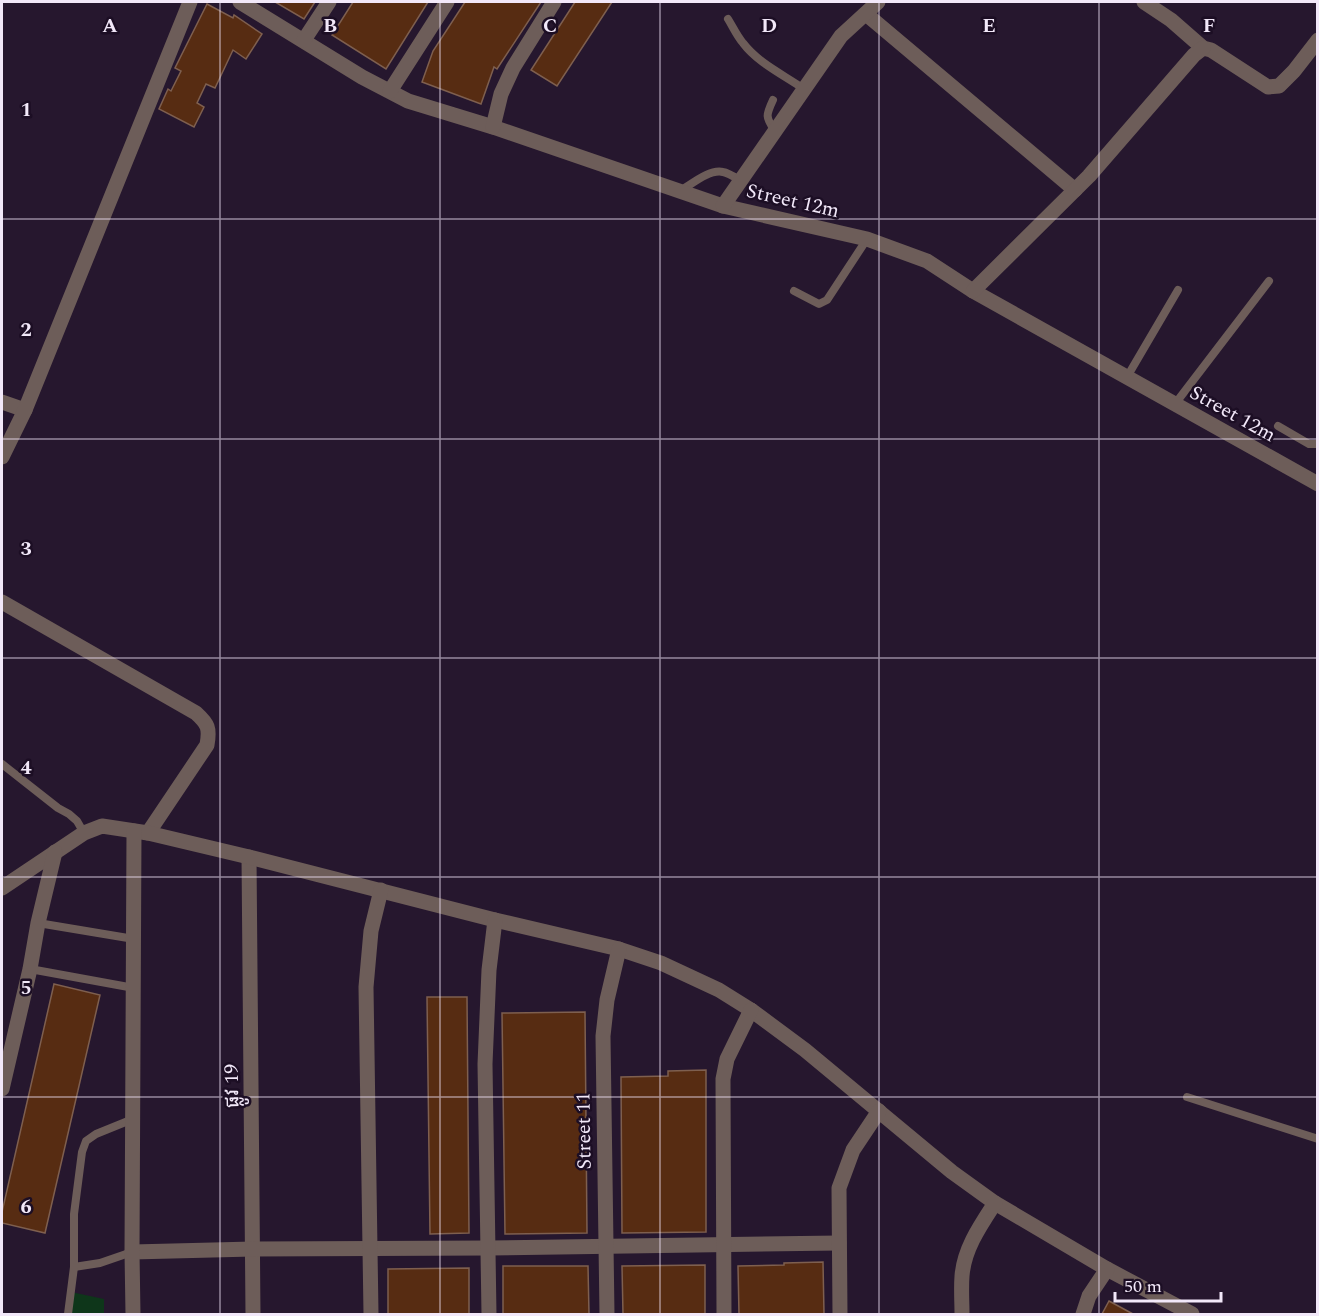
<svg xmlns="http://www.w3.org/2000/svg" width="1319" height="1316" viewBox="0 0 1319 1316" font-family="Spectral,'Noto Sans Khmer',serif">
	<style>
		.green { fill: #0e361a }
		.building { fill: #572c12; stroke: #7e5f4f; stroke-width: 1.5 }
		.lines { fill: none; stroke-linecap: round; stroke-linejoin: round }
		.service { stroke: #6d5d59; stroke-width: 8 }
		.minor { stroke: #6d5d59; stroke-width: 15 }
		.grid { fill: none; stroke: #f2e8f9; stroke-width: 1.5; stroke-opacity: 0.55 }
		.labels { text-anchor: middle; stroke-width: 5; stroke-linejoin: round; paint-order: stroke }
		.street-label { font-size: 20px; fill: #f2e8f9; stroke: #1c0e24 }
		.grid-label { font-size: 20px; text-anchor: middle; font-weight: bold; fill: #f2e8f9; stroke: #1c0e24; stroke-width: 5; stroke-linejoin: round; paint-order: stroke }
	</style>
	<rect width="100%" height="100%" fill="#26172e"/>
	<path class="green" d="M71 1292 104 1299V1314H67Z"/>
	<g class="building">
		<path d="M275 2H315L304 19Z"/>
		<path d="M353 2H428L386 69 332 35Z"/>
		<path d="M465 2H541L497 69 494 67 481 104 422 82 433 51Z"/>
		<path d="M575 2H612L557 86 531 70Z"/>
		<path d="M207 4 233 18 234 15 262 34 246 59 233 50 215 88 206 84 197 103 204 107 194 127 159 109 168 89 171 91 181 71 175 68Z"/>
		<path d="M54 984 100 995 45 1233 2 1223V1212Z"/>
		<path d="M427 997H467L469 1233 430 1234Z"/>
		<path d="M585 1012 587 1233 505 1234 502 1013Z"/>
		<path d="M706 1070V1232L622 1233 621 1077 668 1076V1071Z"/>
		<path d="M823 1262 824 1314H739L738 1266 784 1265V1263Z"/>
		<path d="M705 1265V1314H623L622 1266Z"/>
		<path d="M503 1266H588L589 1314H503Z"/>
		<path d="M469 1268V1314H388V1269Z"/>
		<path d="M1109 1301 1133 1314H1102Z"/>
	</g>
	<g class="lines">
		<g class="service">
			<path d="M728 19C733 27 737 36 743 43 758 63 784 75 804 89"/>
			<path d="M773 100C766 115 765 117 775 131"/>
			<path d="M680 191C692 184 709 169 723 172 729 173 736 178 741 181"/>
			<path d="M794 291 819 304 827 300 867 239"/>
			<path d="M1127 377 1178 290"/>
			<path d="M1175 404 1269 281"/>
			<path d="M1278 426 1309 444H1318"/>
			<path d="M2 764 58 808 69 814 77 821 84 833"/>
			<path d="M38 923 134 939"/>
			<path d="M30 969 134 988"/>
			<path d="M1187 1097 1318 1139"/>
			<path d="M74 1267 100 1263 132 1252"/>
			<path d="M68 1314 74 1267V1214L82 1152 86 1141 96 1134 133 1119"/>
		</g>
		<g class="minor">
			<path d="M240 2 362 77 408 101 493 127 723 206 867 239 927 261 973 291 1318 484"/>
			<path d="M1144 2 1171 20 1203 48 1211 50 1268 87 1279 86 1294 71 1318 40"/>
			<path d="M866 14 1075 190"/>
			<path d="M304 40 329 2"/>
			<path d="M390 91 447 2"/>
			<path d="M493 127 501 94 513 68 554 2"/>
			<path d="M723 206 841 36 878 2"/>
			<path d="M973 291 1089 176 1194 55 1203 48"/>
			<path d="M2 402 25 410"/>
			<path d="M2 457 25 410 190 2"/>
			<path d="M2 602 196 713C208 724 210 728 207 745L148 833"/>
			<path d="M249 857 253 1314"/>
			<path d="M2 888 84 833 102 826 148 833 249 857 495 920 619 949 661 963 719 990 751 1010 805 1050 952 1172 995 1203 1107 1269 1192 1314"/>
			<path d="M2 1089 30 969 38 923 55 852"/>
			<path d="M132 1252 253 1249 489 1248 839 1243"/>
			<path d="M133 1314 132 1252 134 831"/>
			<path d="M371 1314 366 987 371 931 381 890"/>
			<path d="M489 1314 485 1064 489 970 495 920"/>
			<path d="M607 1314 603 1036 607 1000 619 949"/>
			<path d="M724 1314 723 1079 727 1059 751 1010"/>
			<path d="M840 1314 839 1188 853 1150 879 1111"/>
			<path d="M962 1314C962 1302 961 1289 962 1276 964 1249 980 1226 995 1203"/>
			<path d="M1083 1314 1089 1296 1107 1269"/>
		</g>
	</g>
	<path class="grid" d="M220 2V1314M440 2V1314M660 2V1314M879 2V1314M1099 2V1314M2 219H1318M2 439H1318M2 658H1318M2 877H1318M2 1097H1318"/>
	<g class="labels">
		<g class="street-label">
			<text transform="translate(793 200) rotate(13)" y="7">Street 12m</text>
			<text transform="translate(1233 413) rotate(29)" y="7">Street 12m</text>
			<text transform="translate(231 1086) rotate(-91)" y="7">ផ្លូវ 19</text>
			<text transform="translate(583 1131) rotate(-91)" y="7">Street 11</text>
		</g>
	</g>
	<g class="grid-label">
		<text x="110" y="32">A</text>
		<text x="330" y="32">B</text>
		<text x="550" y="32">C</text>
		<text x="769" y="32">D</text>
		<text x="989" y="32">E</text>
		<text x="1209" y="32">F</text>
		<text x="26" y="116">1</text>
		<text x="26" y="336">2</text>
		<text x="26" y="555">3</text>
		<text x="26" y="774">4</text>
		<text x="26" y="994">5</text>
		<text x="26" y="1213">6</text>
	</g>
	<rect width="1319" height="1316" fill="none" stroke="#f2e8f9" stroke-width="6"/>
	<path d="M1115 1292v9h106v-9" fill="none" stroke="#f2e8f9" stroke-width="3"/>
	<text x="1124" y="1292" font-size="18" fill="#f2e8f9" stroke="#1c0e24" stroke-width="4.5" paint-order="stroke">50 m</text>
</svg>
